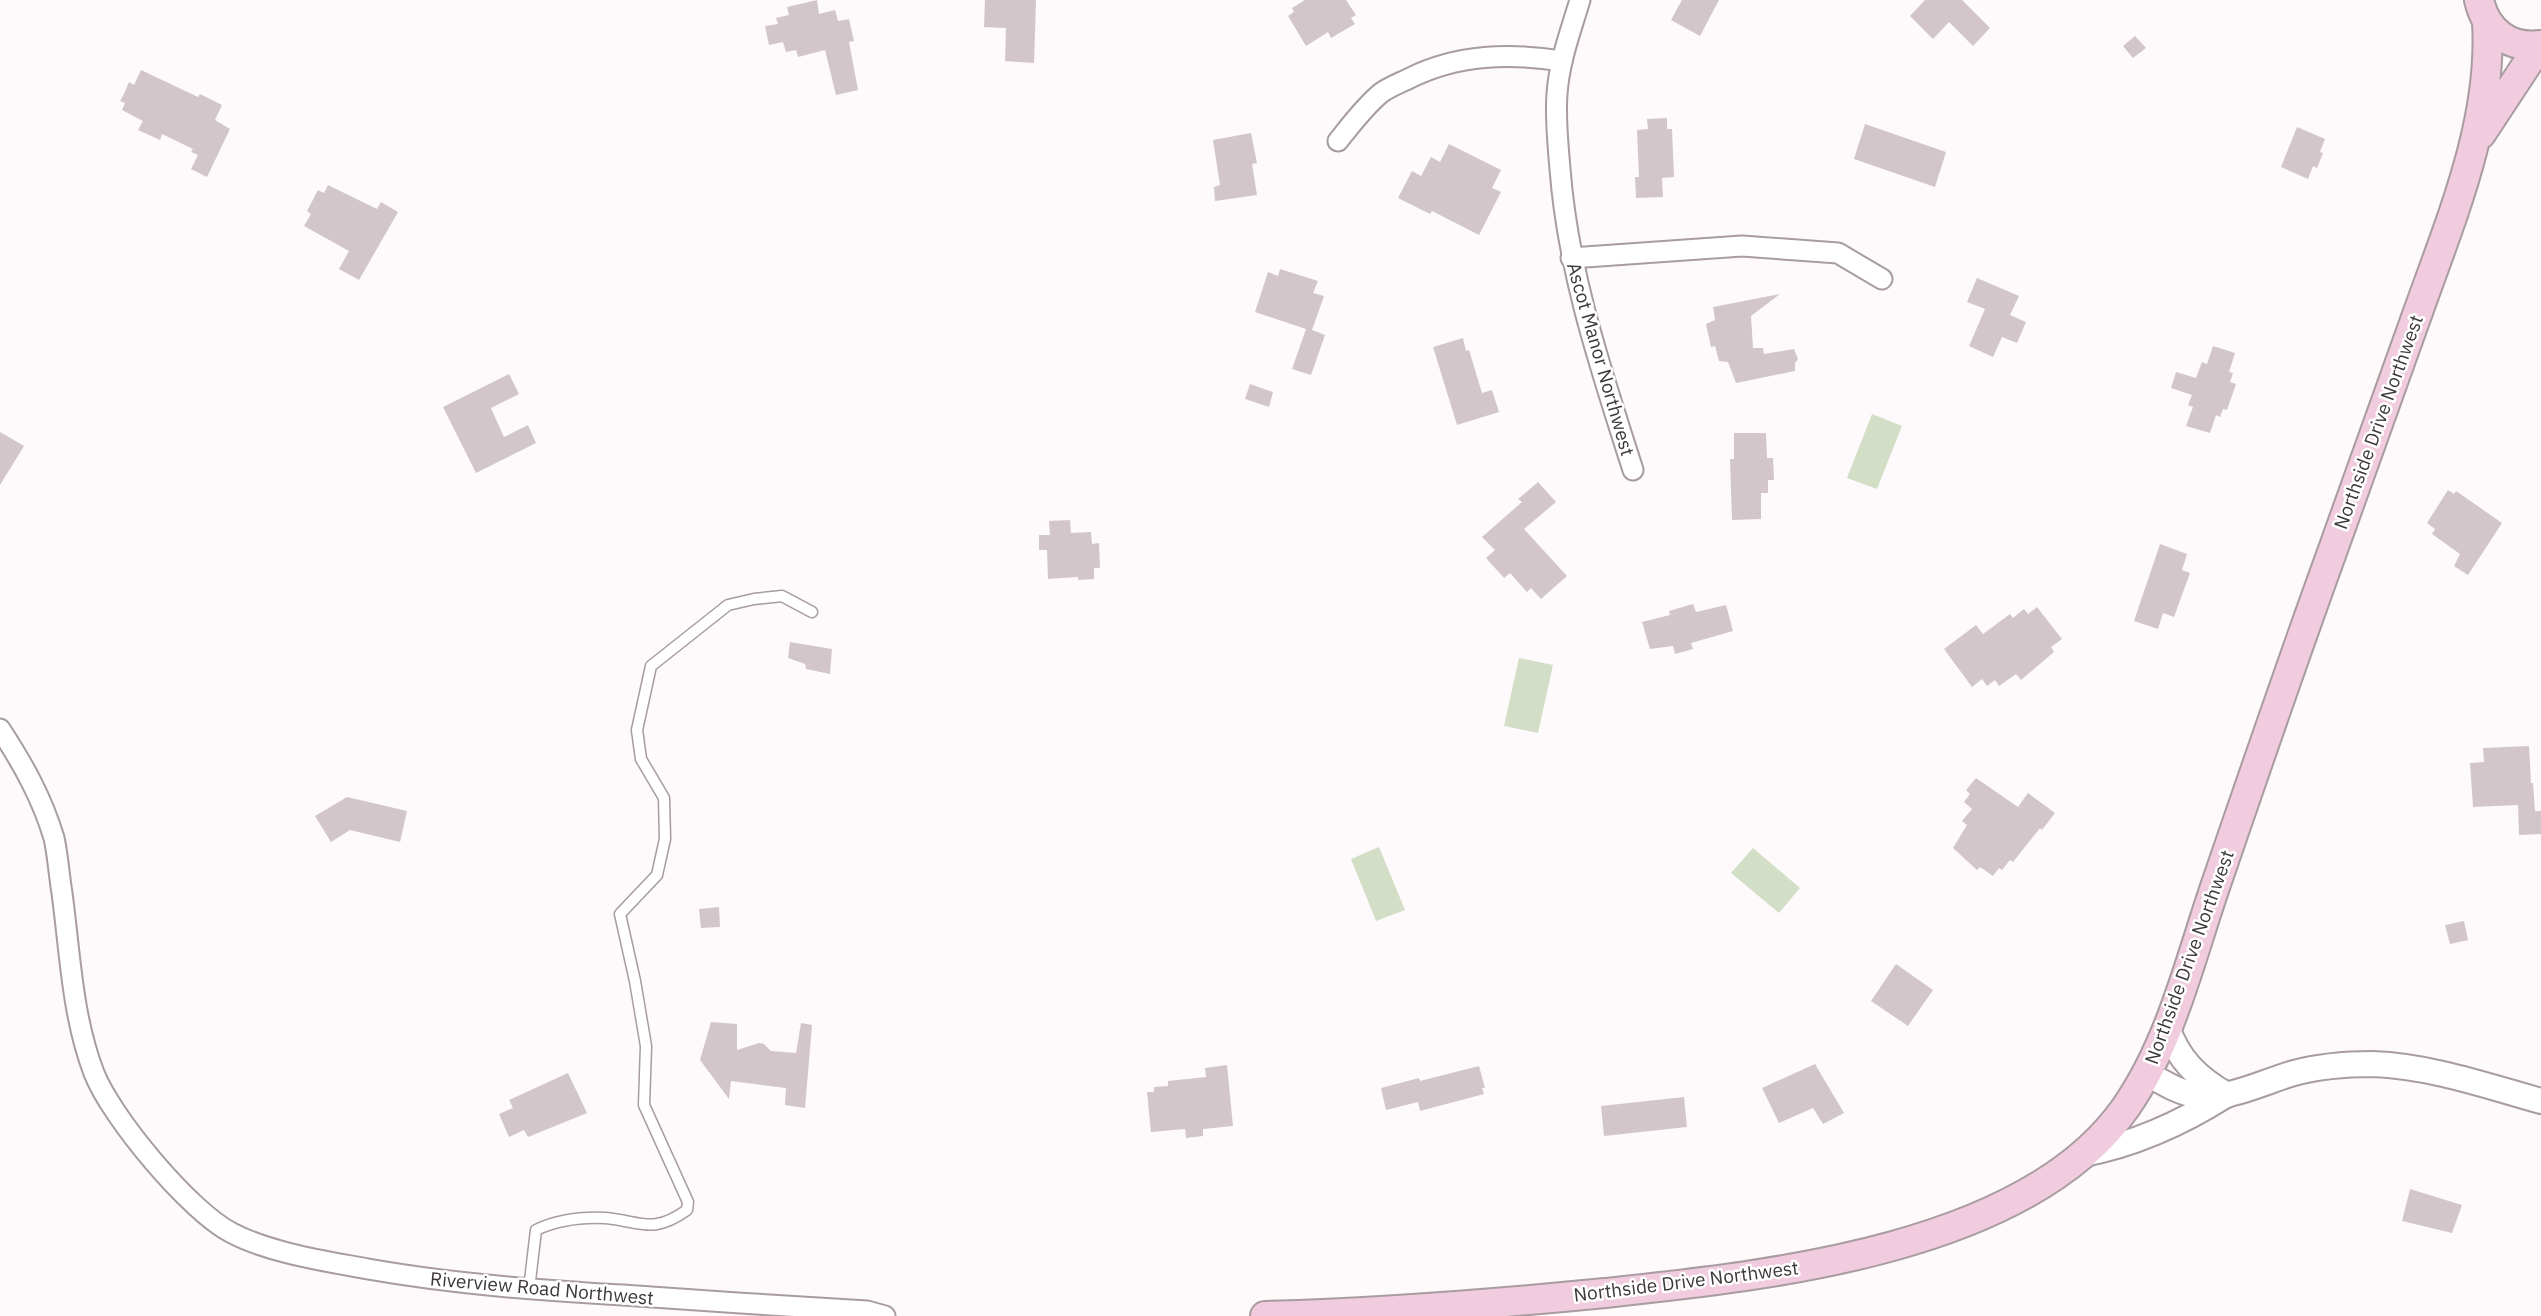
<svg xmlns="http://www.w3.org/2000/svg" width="2541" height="1316" viewBox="0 0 2541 1316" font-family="'IBM Plex Sans',sans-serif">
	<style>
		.green { fill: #d2dfc6 }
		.building { fill: #d3c6cb }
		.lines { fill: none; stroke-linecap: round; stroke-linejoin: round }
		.service-casing { stroke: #a89ca0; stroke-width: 13 }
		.minor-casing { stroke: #a89ca0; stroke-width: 23 }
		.tertiary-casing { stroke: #a89ca0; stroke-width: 28 }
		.secondary-casing { stroke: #a89ca0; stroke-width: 32 }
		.service { stroke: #fff; stroke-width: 10 }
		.minor { stroke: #fff; stroke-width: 19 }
		.tertiary { stroke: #fff; stroke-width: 24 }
		.secondary { stroke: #f1cbde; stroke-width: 28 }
		.labels { text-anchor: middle; stroke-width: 5; stroke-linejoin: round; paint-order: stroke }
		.street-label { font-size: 19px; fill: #3d383a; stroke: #fff }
	</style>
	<rect width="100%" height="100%" fill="#fef9fb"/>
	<g class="green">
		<path d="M1872 414 1902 426 1877 489 1847 478Z"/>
		<path d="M1519 658 1553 665 1538 733 1504 726Z"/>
		<path d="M1379 847 1405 910 1376 921 1351 859Z"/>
		<path d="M1753 848 1800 888 1779 913 1731 873Z"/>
	</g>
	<g class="building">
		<path d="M817 0 819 14 835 10 838 21 849 19 854 41 849 42 858 90 836 95 825 50 798 57 796 50 786 52 783 42 769 45 765 26 778 24 776 18 789 15 787 7Z"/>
		<path d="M985 0H1036L1034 63 1005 61 1006 28 984 27Z"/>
		<path d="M1305 0H1346L1356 15 1351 18 1355 24 1331 38 1328 32 1306 46 1288 16 1294 12 1292 8Z"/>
		<path d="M1682 0H1719L1700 36 1671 20Z"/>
		<path d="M1925 0H1962L1990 28 1973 46 1949 22 1933 39 1910 16Z"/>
		<path d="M2135 36 2146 48 2133 58 2123 46Z"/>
		<path d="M141 70 198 97 200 94 222 105 215 120 230 129 207 177 191 169 198 155 191 152 193 149 162 134 160 140 138 130 143 121 122 110 125 103 120 101 123 96 129 82 134 85Z"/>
		<path d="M1667 118V129H1672L1674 177 1662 178 1663 197 1636 198 1635 177H1639L1637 130 1648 129 1647 119Z"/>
		<path d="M1865 124 1946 152 1935 187 1854 159Z"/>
		<path d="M2297 127 2325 139 2320 152 2323 153 2317 168 2313 166 2308 179 2281 167Z"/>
		<path d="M1251 133 1257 163 1252 164 1257 195 1215 201 1214 187 1220 185 1213 140Z"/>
		<path d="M1449 144 1501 170 1492 188 1501 192 1479 235 1432 211 1430 214 1398 198 1412 171 1421 176 1431 157 1440 162Z"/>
		<path d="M328 185 377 209 381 202 398 212 359 280 339 269 349 251 304 226 311 214 307 211 318 190 324 193Z"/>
		<path d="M1280 269 1318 281 1313 293 1324 296 1312 330 1325 335 1311 375 1292 369 1306 329 1255 312 1268 272 1278 276Z"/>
		<path d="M1977 278 2019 296 2010 315 2026 322 2017 343 2002 337 1993 357 1969 346 1985 309 1967 302Z"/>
		<path d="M1780 294 1751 316 1753 348H1763L1764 354 1794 349 1798 359 1795 363V371L1736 383 1728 362 1719 361 1715 346 1711 347 1706 324 1715 320 1713 307Z"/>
		<path d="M1463 338 1466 351 1469 350 1482 393 1492 390 1499 412 1457 425 1433 347Z"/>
		<path d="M2213 346 2235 353 2229 372 2233 373 2230 382 2236 384 2227 410 2223 409 2220 417 2216 415 2210 433 2186 426 2193 407 2188 405 2192 395 2171 388 2176 372 2196 378 2202 362 2207 364Z"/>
		<path d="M509 374 519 394 491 408 494 415 504 437 528 425 536 443 476 473 443 407Z"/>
		<path d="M1250 384 1273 392 1269 407 1245 399Z"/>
		<path d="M0 432 24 446 0 485Z"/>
		<path d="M1734 433H1766L1767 458H1773L1774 480H1768V493H1761V519L1732 520 1730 459H1734Z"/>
		<path d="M1538 482 1556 502 1524 529 1567 576 1541 599 1531 588 1527 592 1510 573 1504 578 1486 558 1495 550 1482 537 1522 502 1518 499Z"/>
		<path d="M2448 490 2454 494 2456 491 2502 523 2468 575 2454 566 2460 554 2432 534 2435 529 2427 523Z"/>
		<path d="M1070 520 1071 533 1091 532 1092 544 1099 543 1100 568H1094V579L1078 580V577L1048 579 1047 550H1039V535H1050L1049 521Z"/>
		<path d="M2160 544 2187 554 2182 570 2190 573 2174 617 2163 613 2158 629 2134 621Z"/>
		<path d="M1693 604 1696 612 1726 605 1733 631 1691 643 1693 649 1675 654 1673 646 1650 649 1642 622 1670 615 1669 611Z"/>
		<path d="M2037 607 2062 639 2051 647 2054 652 2021 680 2016 674 1999 686 1995 680 1987 686 1982 679 1972 687 1944 649 1976 625 1983 634 2010 614 2013 618 2024 609 2028 614Z"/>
		<path d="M790 642 832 649 830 674 806 669 805 664 788 658Z"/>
		<path d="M2529 746 2531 783H2533L2535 811H2541V834L2519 835 2518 805 2473 807 2470 763 2484 762 2483 748Z"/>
		<path d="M1976 778 2018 807 2028 793 2055 813 2042 830 2040 828 2013 862 2010 860 2002 870 1999 868 1993 876 1980 867 1977 870 1953 848 1967 825 1962 821 1972 809 1964 802 1970 794 1966 790Z"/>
		<path d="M347 797 407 811 400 842 350 830 331 842 315 816Z"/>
		<path d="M719 907 720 927 701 928 699 909Z"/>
		<path d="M2464 921 2468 940 2450 944 2445 925Z"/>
		<path d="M1896 964 1933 990 1908 1026 1871 1001Z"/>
		<path d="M711 1022 737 1024V1050L759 1043 764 1044 771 1051 796 1053 801 1023 812 1025 805 1108 785 1105 786 1088 731 1081 729 1099 700 1060Z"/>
		<path d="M1815 1064 1844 1113 1823 1124 1813 1108 1779 1123 1762 1088Z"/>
		<path d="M1227 1065 1233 1126 1203 1129V1136L1186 1138 1185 1129 1151 1132 1147 1092H1154V1087L1168 1086V1081L1206 1077 1205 1068Z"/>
		<path d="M1479 1066 1485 1088H1482L1484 1094 1420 1111 1418 1102 1386 1110 1381 1088 1419 1078 1420 1081Z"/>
		<path d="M568 1073 587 1113 528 1137 524 1130 509 1137 499 1114 513 1108 509 1100Z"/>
		<path d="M1684 1097 1687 1127 1604 1136 1601 1106Z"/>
		<path d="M2410 1189 2462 1205 2452 1233 2402 1221Z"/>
	</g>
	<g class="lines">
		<g class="service-casing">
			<path id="service" d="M529 1289 536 1230C557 1220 581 1217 605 1218 641 1221 652 1235 687 1210L688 1202 644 1105 646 1046 635 981 620 914 657 875 665 839 664 798 641 759 637 730 651 666 728 605 754 599 782 596 812 612"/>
		</g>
		<g class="minor-casing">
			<g id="minor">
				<path d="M1580 0C1571 30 1559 62 1557 94 1555 118 1558 144 1560 169 1568 273 1601 370 1633 470"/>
				<path d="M1338 141C1351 125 1364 107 1381 93 1389 87 1400 83 1410 78 1458 54 1510 53 1562 61"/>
				<path d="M1571 258 1742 246 1838 253 1882 279"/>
				<path d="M0 729C23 764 42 798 54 838 58 856 59 875 62 893 70 952 72 1016 94 1073 111 1117 190 1212 232 1233 270 1253 325 1261 368 1269 453 1284 537 1290 623 1295 704 1301 786 1306 867 1311L885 1316"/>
			</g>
		</g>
		<g class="tertiary-casing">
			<g id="tertiary">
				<path d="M2167 1027C2178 1059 2197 1078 2227 1095"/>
				<path d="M2146 1073C2162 1082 2178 1092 2195 1095 2229 1101 2262 1082 2294 1073 2320 1066 2347 1064 2373 1064 2430 1066 2487 1086 2541 1101"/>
				<path d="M2084 1154C2136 1144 2182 1123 2226 1095"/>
			</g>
		</g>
		<g class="secondary-casing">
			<g id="secondary">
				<path d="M2479 0C2486 31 2509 49 2541 45"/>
				<path d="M2481 134 2539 46"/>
				<path d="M1265 1316C1379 1313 1492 1304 1605 1293 1765 1276 2027 1250 2126 1107 2171 1042 2190 960 2215 887 2253 776 2291 665 2331 555 2360 474 2389 393 2418 312 2451 219 2493 122 2487 22"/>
			</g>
		</g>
		<use href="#service" class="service"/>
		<use href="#minor" class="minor"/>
		<use href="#tertiary" class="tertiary"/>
		<use href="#secondary" class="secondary"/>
	</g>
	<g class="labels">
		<g class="street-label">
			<text transform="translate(1601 359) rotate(74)" y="7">Ascot Manor Northwest</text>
			<text transform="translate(2378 422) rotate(-70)" y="7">Northside Drive Northwest</text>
			<text transform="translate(2189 957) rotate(-70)" y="7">Northside Drive Northwest</text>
			<text transform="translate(1686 1281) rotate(-7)" y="7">Northside Drive Northwest</text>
			<text transform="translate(542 1288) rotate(5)" y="7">Riverview Road Northwest</text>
		</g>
	</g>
</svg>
